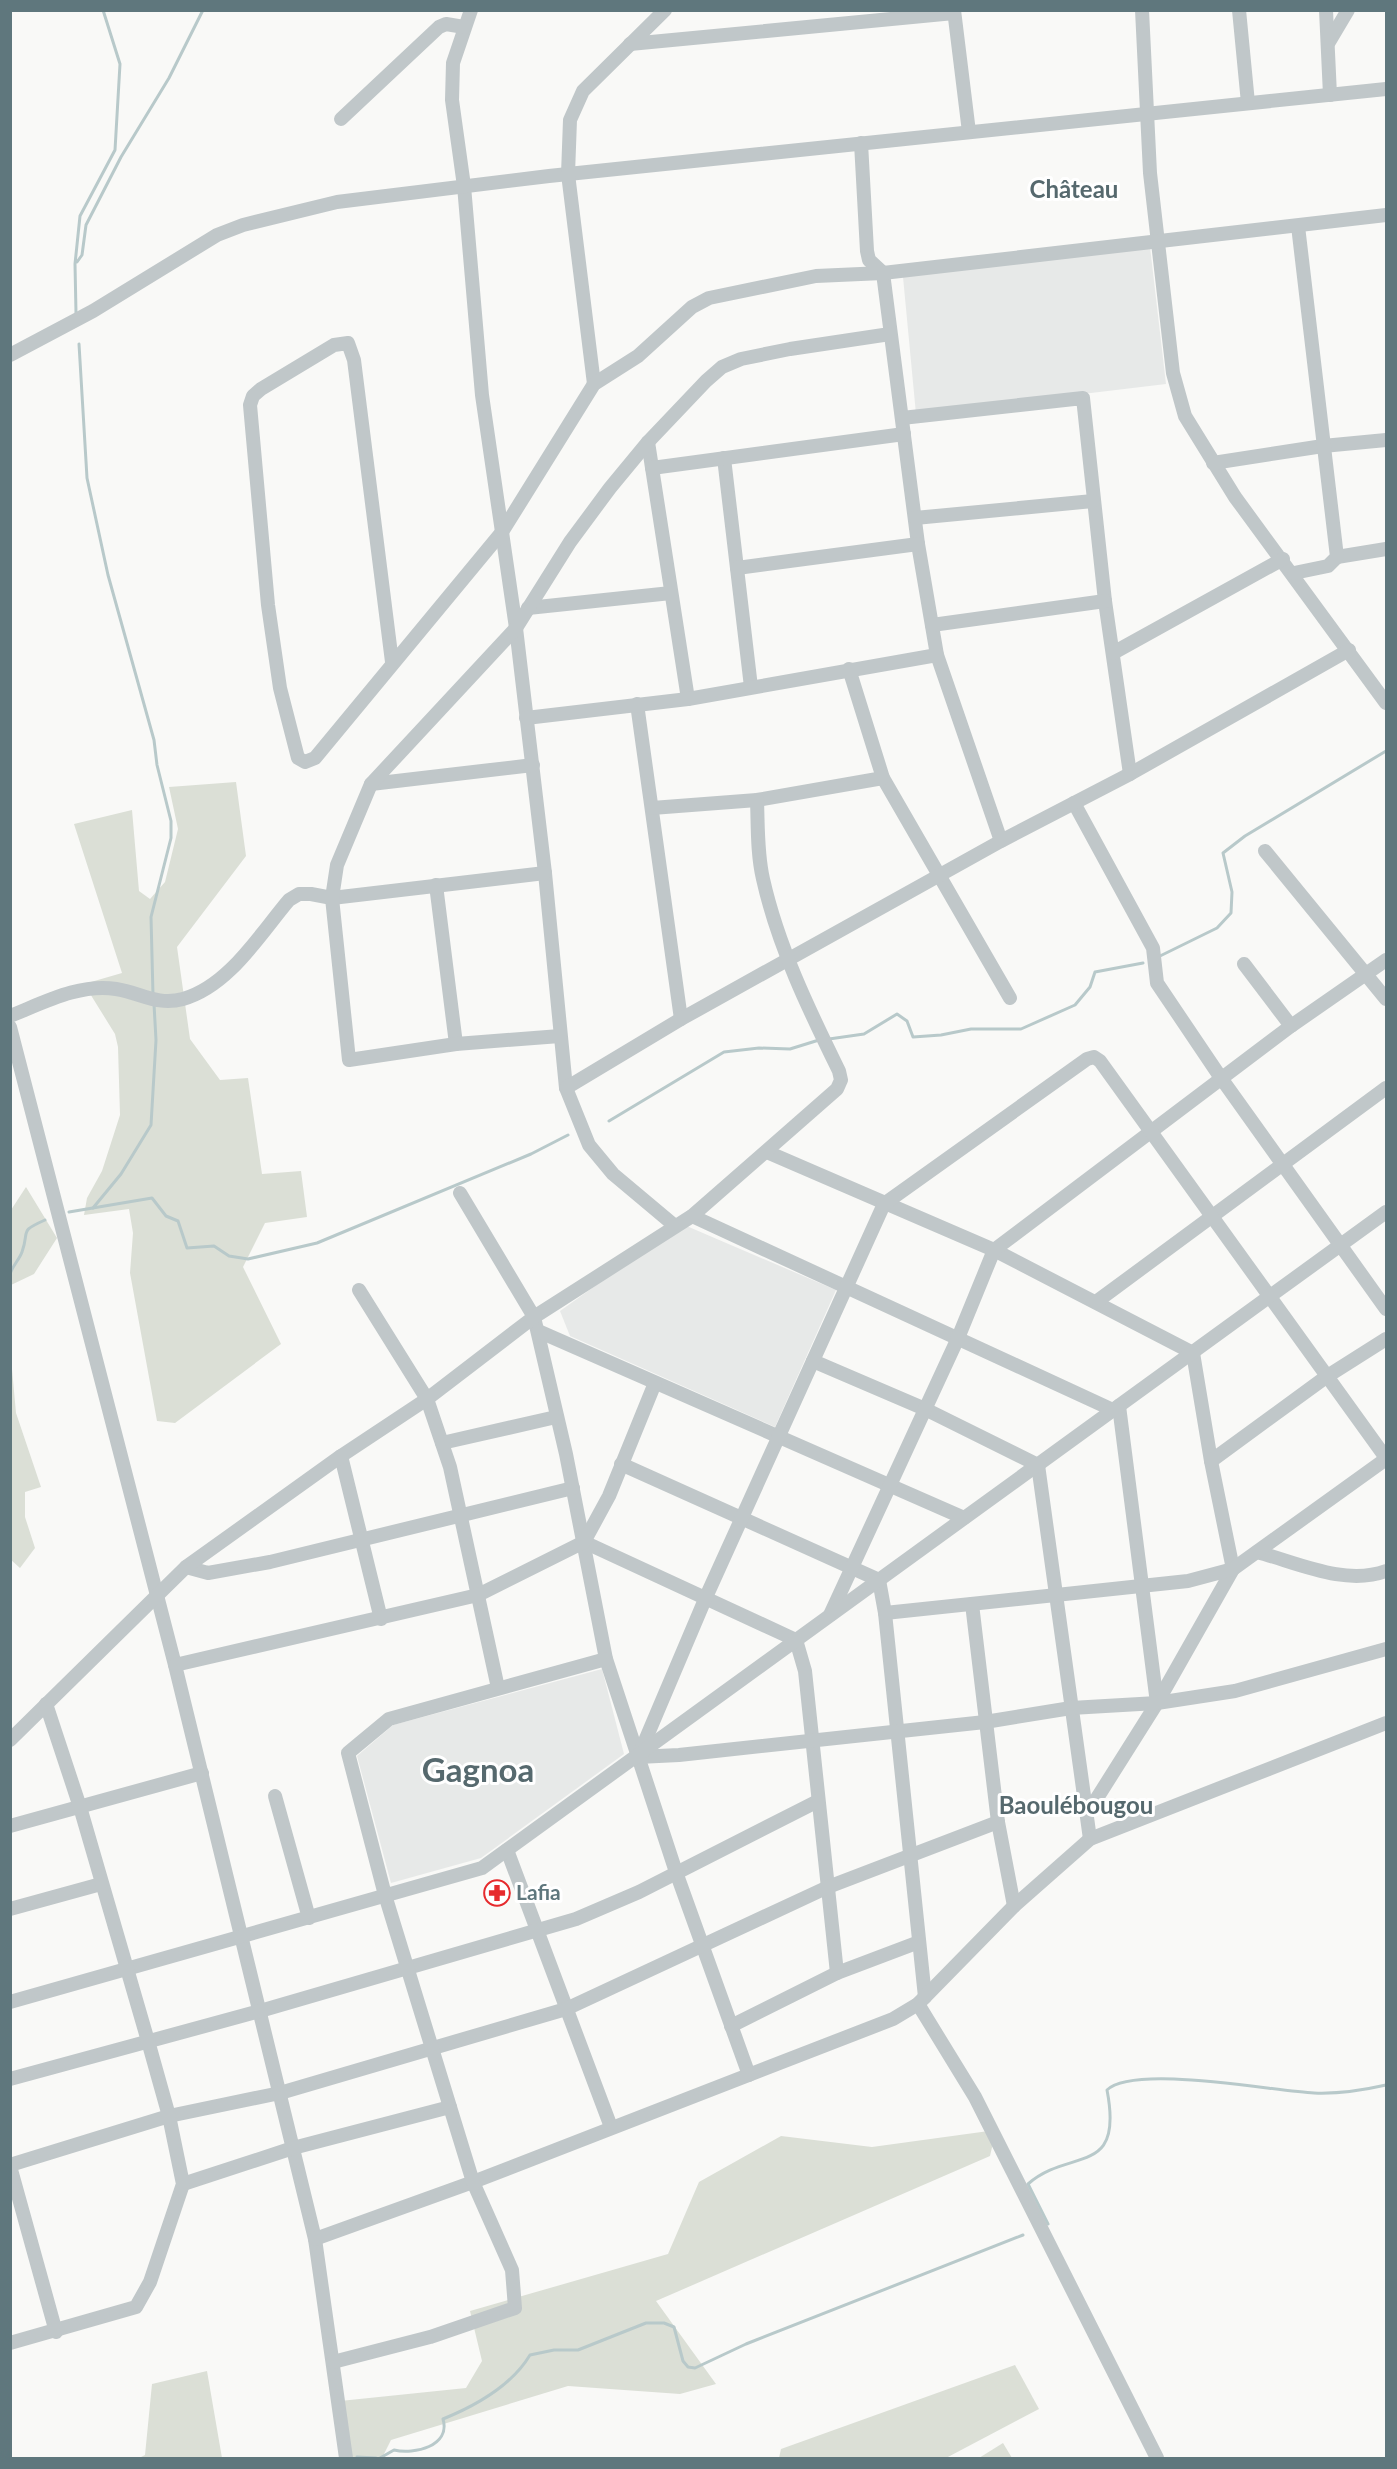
<svg xmlns="http://www.w3.org/2000/svg" width="1397" height="2469" viewBox="0 0 1397 2469" font-family="Lato,sans-serif">
	<style>
		.built { fill: #e7e9e8 }
		.green { fill: #dbdfd6 }
		.lines { fill: none; stroke-linecap: round; stroke-linejoin: round }
		.stream { stroke: #b8c9ca; stroke-width: 3 }
		.minor { stroke: #c0c7c9; stroke-width: 14 }
		.labels { text-anchor: middle; stroke-width: 6; stroke-linejoin: round; paint-order: stroke }
		.poi-label { font-size: 21px; font-weight: bold; fill: #5f777d; stroke: #fff; text-anchor: start }
		.quarter-label { font-size: 24px; font-weight: bold; fill: #56696e; stroke: #fff }
		.town-label { font-size: 33px; font-weight: bold; fill: #56696e; stroke: #fff }
	</style>
	<rect width="100%" height="100%" fill="#f9f9f7"/>
	<g class="built">
		<path d="M1150 247 1166 384 916 414 903 277Z"/>
		<path d="M682 1224 836 1290 775 1427 570 1336 560 1311Z"/>
		<path d="M602 1669 624 1754 481 1858 391 1883 357 1756 393 1725Z"/>
	</g>
	<g class="green">
		<path d="M236 782 246 856 177 947 190 1039 220 1080 248 1078 262 1174 301 1171 307 1217 265 1223 243 1267 281 1344 175 1423 157 1421 130 1273 133 1233 129 1209 84 1215 87 1198 102 1171 120 1115 118 1047 115 1034 84 984 122 973 74 824 132 810 139 891 150 899 165 882 178 829 169 787Z"/>
		<path d="M26 1187 57 1238 34 1274 11 1285V1298V1210Z"/>
		<path d="M11 1358 16 1413 41 1487 25 1492V1517L35 1548 20 1568 10 1559Z"/>
		<path d="M996 2130 990 2156 656 2301 716 2384 680 2394 568 2386 391 2440 382 2458H352L340 2401 466 2388 482 2361 470 2311 668 2254 699 2182 781 2136 872 2147Z"/>
		<path d="M1015 2365 1039 2409 946 2458H779L781 2449Z"/>
		<path d="M207 2371 222 2458H139L145 2455 152 2384Z"/>
		<path d="M1003 2443 1012 2458H979Z"/>
	</g>
	<g class="lines">
		<g class="stream">
			<path d="M77 262 82 255 86 225 121 157 169 78 203 10"/>
			<path d="M76 313 75 264 80 216 115 150 120 64 103 10"/>
			<path d="M79 344 87 478 108 575 154 740 157 765 171 821V838L151 917 153 995"/>
			<path d="M1160 956 1217 928 1231 913 1232 892 1223 853 1245 836 1386 751"/>
			<path d="M829 1039 864 1034 897 1014 907 1021 913 1037 941 1035 971 1029H1021L1075 1005 1090 987 1095 972 1143 963"/>
			<path d="M609 1121 724 1052 759 1048 790 1049 819 1040"/>
			<path d="M93 1208 121 1174 151 1125 156 1040 154 1004"/>
			<path d="M69 1212 152 1198 166 1216 178 1221 187 1248 214 1246 229 1256 248 1259 317 1243 531 1154 568 1135"/>
			<path d="M10 1274C13 1265 19 1260 22 1252 30 1230 18 1232 45 1220"/>
			<path d="M1048 2224 1028 2184C1070 2147 1124 2178 1107 2090 1134 2064 1273 2091 1314 2093 1337 2094 1364 2090 1386 2085"/>
			<path d="M357 2457 376 2458"/>
			<path d="M380 2458 394 2450C414 2455 451 2446 443 2419 475 2406 512 2385 530 2355L554 2350H578L646 2323H664L674 2327 683 2361 688 2367 695 2368 746 2344 1023 2235"/>
		</g>
		<g class="minor">
			<path d="M471 10 453 63 452 100 464 186 482 395 516 628 545 873 566 1088 589 1145 613 1174 675 1226"/>
			<path d="M954 10 969 132"/>
			<path d="M1142 10 1150 173 1173 373 1185 416 1235 497 1386 703"/>
			<path d="M1239 10 1248 103"/>
			<path d="M1326 10 1330 95"/>
			<path d="M1329 42 1348 10"/>
			<path d="M630 44 954 13"/>
			<path d="M341 119 439 27 446 24 464 27"/>
			<path d="M861 143 867 251 869 260 883 273 918 544 937 655 1001 841"/>
			<path d="M10 355 93 311 217 235 243 225 337 202 549 176 1386 89"/>
			<path d="M594 384 568 174 570 120 583 91 665 10"/>
			<path d="M902 418 1083 398 1105 601 1130 774"/>
			<path d="M648 442 688 699"/>
			<path d="M724 458 751 687"/>
			<path d="M1213 463 1323 446 1386 440"/>
			<path d="M652 468 904 434"/>
			<path d="M915 518 1093 501"/>
			<path d="M1337 557 1386 549"/>
			<path d="M737 568 918 544"/>
			<path d="M1294 573 1328 566 1337 557 1298 226"/>
			<path d="M528 608 671 593"/>
			<path d="M932 625 1105 601"/>
			<path d="M1113 653 1283 559"/>
			<path d="M392 662 354 360 348 343 334 345 261 389 253 396 250 405 268 605 280 688 298 758 305 762 315 758 502 532 594 384 638 356 692 307 709 298 816 276 883 273 1386 215"/>
			<path d="M849 669 883 778 1010 998"/>
			<path d="M637 704 681 1019"/>
			<path d="M526 718 688 699 937 655"/>
			<path d="M371 784 533 765"/>
			<path d="M1074 803 1153 948 1157 983 1221 1078 1386 1309"/>
			<path d="M652 808 757 800 883 778"/>
			<path d="M1265 851 1386 999"/>
			<path d="M436 885 456 1044"/>
			<path d="M1244 964 1291 1026"/>
			<path d="M10 1016C43 1003 80 983 116 989 141 993 157 1006 183 999 229 986 260 934 289 900L299 894H311L332 898 545 873"/>
			<path d="M10 1027 175 1665 315 2239 346 2458"/>
			<path d="M560 1036 456 1044 349 1060 332 898 337 865 371 784 516 628 570 542 610 488 648 442 706 381 722 367 741 359 790 349 890 334"/>
			<path d="M566 1088 681 1019 1001 841 1130 774 1349 650"/>
			<path d="M767 1152 994 1250 1193 1353 1211 1461 1233 1569 1157 1703 1087 1814"/>
			<path d="M460 1193 534 1317 566 1454 606 1659 676 1872 749 2075"/>
			<path d="M692 1216 1113 1410"/>
			<path d="M359 1290 427 1399 450 1467 498 1688"/>
			<path d="M1096 1302 1386 1088"/>
			<path d="M538 1331 964 1518"/>
			<path d="M813 1361 925 1409 1038 1465 1090 1839"/>
			<path d="M1119 1406 1157 1703"/>
			<path d="M442 1443 556 1417"/>
			<path d="M341 1456 381 1619"/>
			<path d="M1211 1461 1326 1377 1386 1339"/>
			<path d="M621 1464 879 1580 885 1613 925 1997"/>
			<path d="M584 1542 796 1640 805 1671 837 1973"/>
			<path d="M1257 1552C1298 1563 1345 1586 1386 1571"/>
			<path d="M186 1567 208 1573 270 1562 573 1488"/>
			<path d="M972 1604 998 1822 1014 1906"/>
			<path d="M885 1613 1188 1581 1233 1569 1386 1459"/>
			<path d="M830 1615 958 1338 994 1250 1291 1026 1386 960"/>
			<path d="M175 1665 478 1595 584 1542 609 1496 655 1383"/>
			<path d="M10 1740 186 1567 341 1456 427 1399 534 1317 692 1216 837 1089 841 1080 839 1071C809 1010 778 946 763 879 757 853 758 826 757 800"/>
			<path d="M639 1755 706 1597 884 1204 1087 1059 1094 1057 1100 1061 1386 1458"/>
			<path d="M638 1757 679 1755 985 1722 1071 1708 1157 1703 1235 1691 1386 1649"/>
			<path d="M275 1796 309 1918"/>
			<path d="M10 1826 202 1773"/>
			<path d="M507 1850 611 2127"/>
			<path d="M10 1909 101 1884"/>
			<path d="M10 2002 482 1868 1386 1212"/>
			<path d="M918 2004 975 2097 1157 2458"/>
			<path d="M731 2026 837 1973 919 1942"/>
			<path d="M10 2079 260 2011 576 1919 639 1892 818 1801"/>
			<path d="M10 2165 169 2116 280 2093 566 2009 828 1887 998 1822"/>
			<path d="M10 2166 56 2332"/>
			<path d="M183 2184 293 2148 450 2107"/>
			<path d="M315 2239 473 2182 893 2019 918 2004 1014 1906 1090 1839 1386 1723"/>
			<path d="M10 2343 136 2307 150 2282 183 2184 169 2116 148 2041 80 1807 46 1704"/>
			<path d="M333 2362 430 2337 515 2308 512 2270 473 2182 385 1895 348 1753 389 1719 606 1659"/>
		</g>
	</g>
	<defs>
		<g id="pharmacy-ring" transform="scale(1.35)"><circle r="9.5" fill="#fff" stroke="#e62b2e" stroke-width="1.5"/><path d="M-2-6h4v4h4v4h-4v4h-4v-4h-4v-4h4Z" fill="#e62b2e"/></g>
	</defs>
	<g fill-rule="evenodd">
		<use href="#pharmacy-ring" x="497" y="1893"/>
	</g>
	<g class="labels">
		<g class="poi-label">
			<text x="516" y="1900">Lafia</text>
		</g>
		<g class="quarter-label">
			<text x="1074" y="198">Château</text>
			<text x="1076" y="1814">Baoulébougou</text>
		</g>
		<g class="town-label">
			<text x="478" y="1782">Gagnoa</text>
		</g>
	</g>
	<rect width="1397" height="2469" fill="none" stroke="#5f777d" stroke-width="24"/>
</svg>
